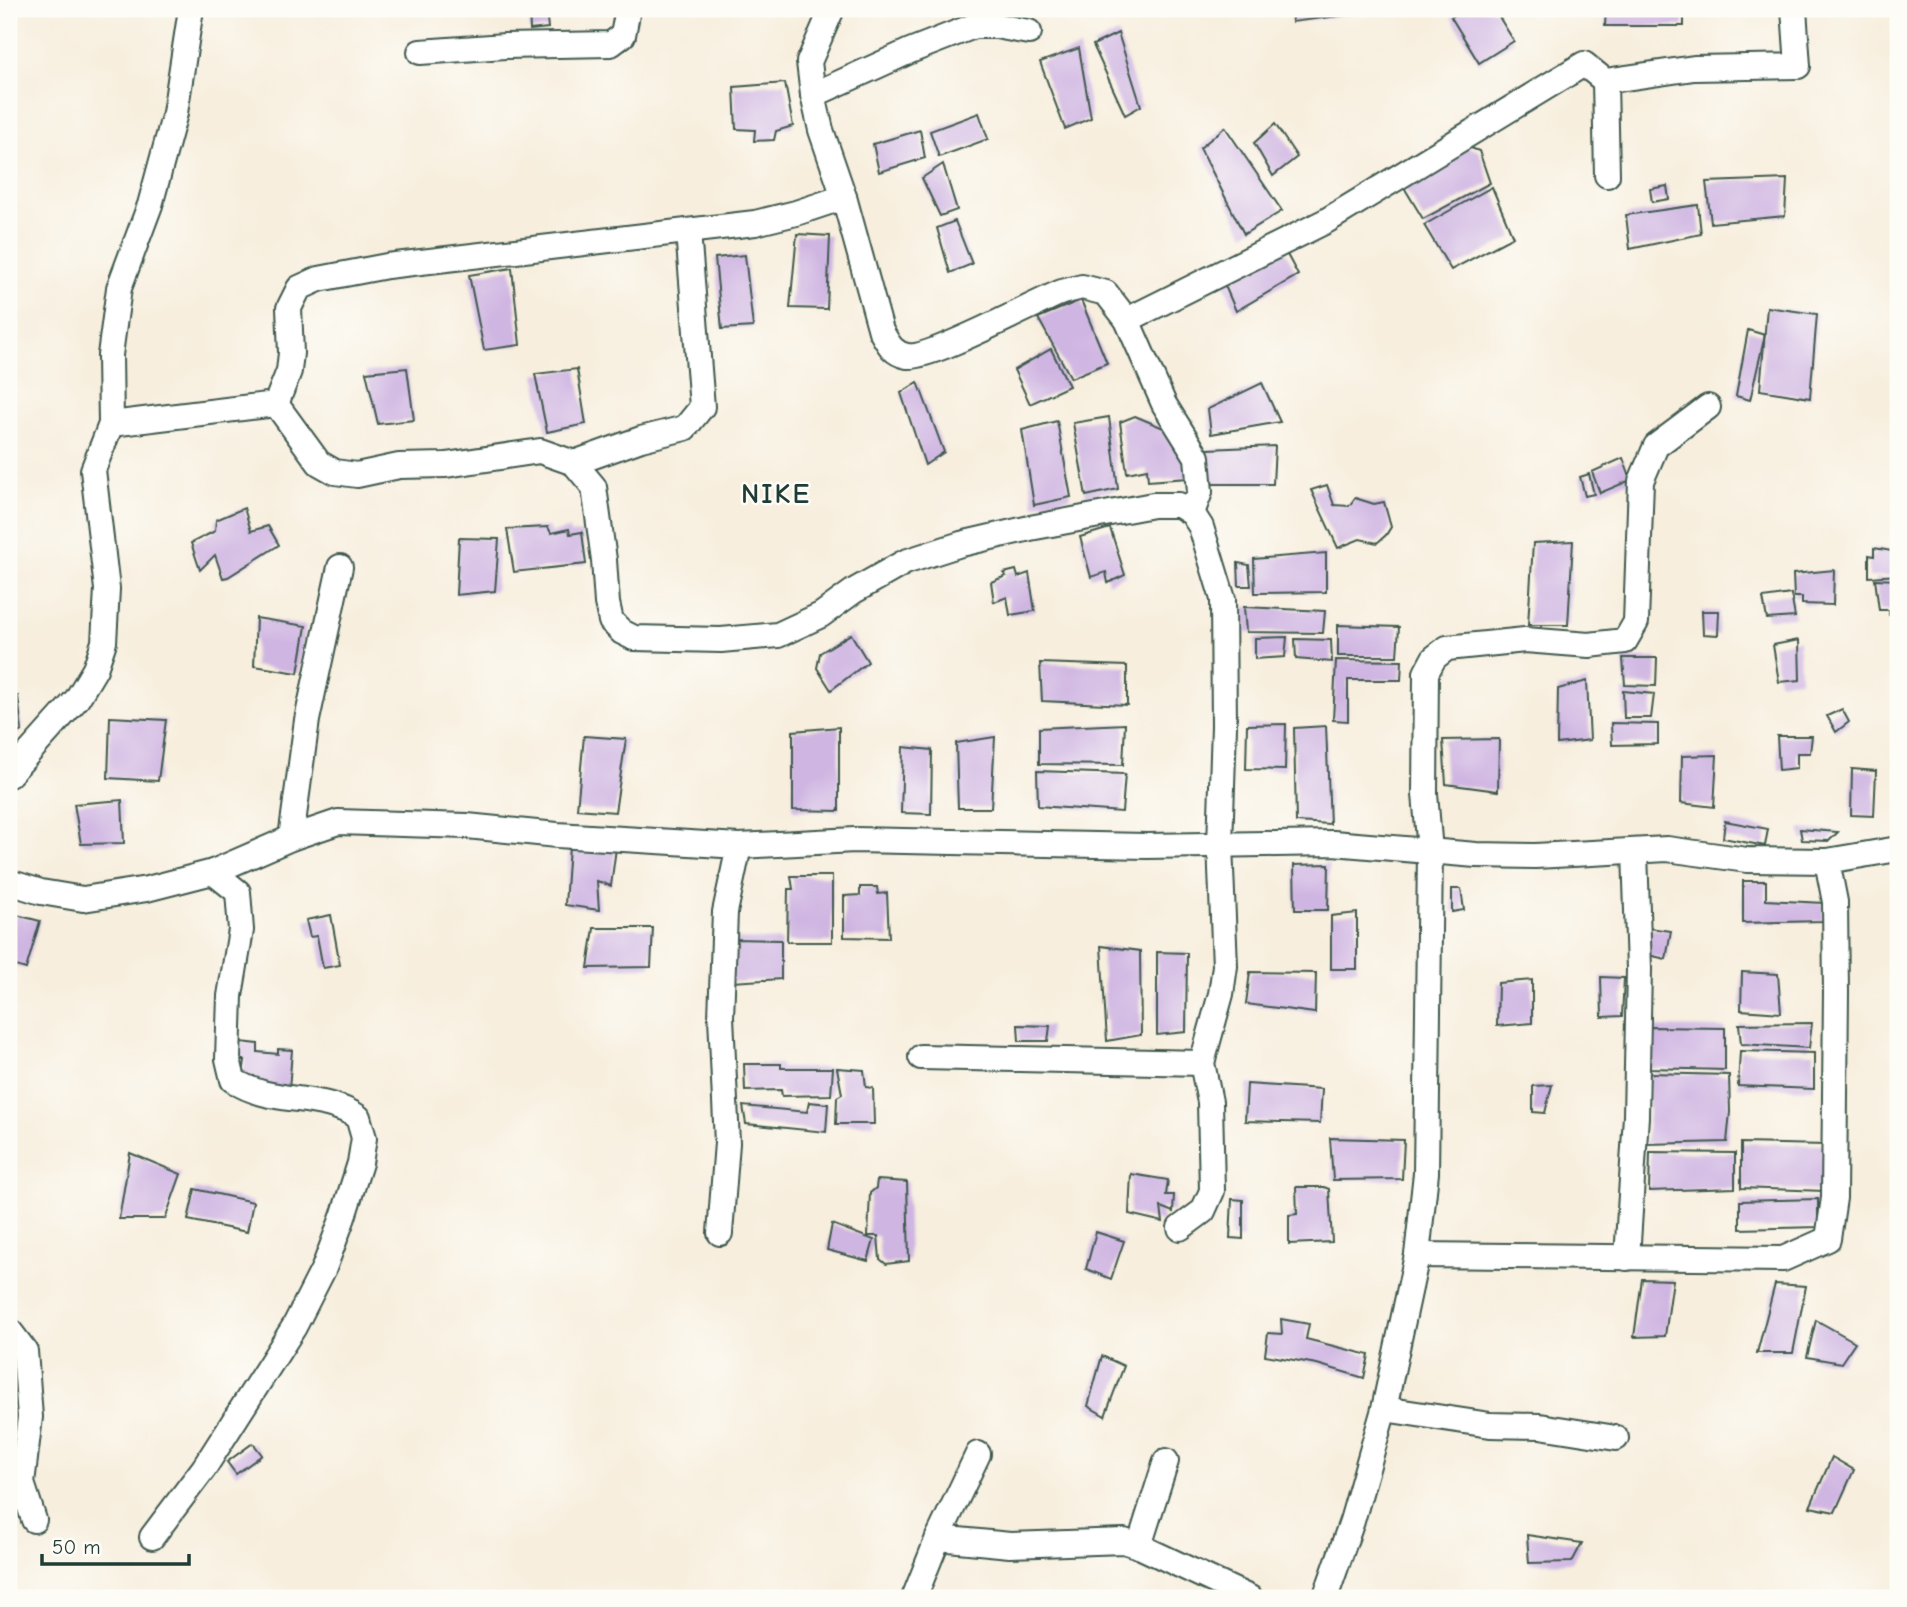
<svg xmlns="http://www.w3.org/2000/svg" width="1907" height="1607" viewBox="0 0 1907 1607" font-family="'Comic Neue',sans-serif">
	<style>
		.building { fill: #cfb5e2 }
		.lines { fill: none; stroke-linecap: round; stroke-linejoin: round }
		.minor-casing { stroke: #3f584d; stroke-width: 28 }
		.minor { stroke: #fff; stroke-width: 24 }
		.labels { text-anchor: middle; stroke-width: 5; stroke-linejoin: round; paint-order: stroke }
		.district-label { font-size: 28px; font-weight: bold; letter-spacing: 2px; fill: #1f3d34; stroke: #fdfcf7 }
	</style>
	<rect width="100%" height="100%" fill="#fdfcf7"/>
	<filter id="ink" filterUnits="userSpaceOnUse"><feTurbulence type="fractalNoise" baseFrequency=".0143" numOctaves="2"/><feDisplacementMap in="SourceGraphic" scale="14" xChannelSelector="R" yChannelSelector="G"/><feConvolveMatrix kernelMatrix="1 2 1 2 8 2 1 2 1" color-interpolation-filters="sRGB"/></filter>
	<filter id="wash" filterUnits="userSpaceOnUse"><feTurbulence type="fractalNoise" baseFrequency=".00686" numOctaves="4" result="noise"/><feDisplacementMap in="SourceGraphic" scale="28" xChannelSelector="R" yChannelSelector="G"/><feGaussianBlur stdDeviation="1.57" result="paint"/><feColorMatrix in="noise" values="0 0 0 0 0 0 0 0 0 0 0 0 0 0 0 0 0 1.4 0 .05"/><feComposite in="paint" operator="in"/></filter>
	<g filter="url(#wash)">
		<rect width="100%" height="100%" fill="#f7eedd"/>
		<g id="blocks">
			<g class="building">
				<path d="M529 9H546L548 28 530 30Z"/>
				<path d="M1291 9H1347L1348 15 1292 22Z"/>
				<path d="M1464 9H1494L1514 41 1479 63 1451 17Z"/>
				<path d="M1606 9H1684V26H1605Z"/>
				<path d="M1118 33 1141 106 1125 115 1093 45Z"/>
				<path d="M1079 48 1091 118 1065 129 1040 62Z"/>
				<path d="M785 83 793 126 776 131 774 140 754 141 755 130 736 129 734 87Z"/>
				<path d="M979 113 988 139 939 157 930 131Z"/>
				<path d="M1275 124 1297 157 1273 176 1254 143Z"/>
				<path d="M1225 127 1282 211 1244 234 1200 148Z"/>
				<path d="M920 130 925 158 879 172 873 144Z"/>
				<path d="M1463 145 1479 151 1490 183 1423 219 1402 184Z"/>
				<path d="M943 164 957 210 940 216 922 178Z"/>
				<path d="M1787 179 1785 216 1711 223 1706 182Z"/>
				<path d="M1667 186 1669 199 1652 202 1650 189Z"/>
				<path d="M1492 187 1513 237 1451 270 1424 225Z"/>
				<path d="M1698 205 1701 234 1630 249 1626 215Z"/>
				<path d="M955 221 972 264 950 273 937 228Z"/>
				<path d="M797 234 830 236 827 309 790 308Z"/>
				<path d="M1283 247 1298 275 1236 311 1222 279Z"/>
				<path d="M745 255 753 327 722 329 715 258Z"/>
				<path d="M512 268 520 345 484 350 469 275Z"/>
				<path d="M1081 300 1107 363 1071 378 1038 318Z"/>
				<path d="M1767 307 1817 314 1810 398 1760 390Z"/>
				<path d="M1748 330 1765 335 1750 400 1736 396Z"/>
				<path d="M1051 349 1069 386 1030 404 1014 370Z"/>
				<path d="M407 368 414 420 378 424 366 372Z"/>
				<path d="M577 369 586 424 547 432 535 374Z"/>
				<path d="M918 382 944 452 925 465 901 393Z"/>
				<path d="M1262 383 1280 422 1211 434 1208 409Z"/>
				<path d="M1135 416 1173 432 1186 445 1188 478 1148 481 1147 469 1127 473 1120 422Z"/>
				<path d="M1109 417 1118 489 1086 496 1073 423Z"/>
				<path d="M1057 421 1071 497 1034 505 1022 430Z"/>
				<path d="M1275 446 1273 484H1209L1208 449Z"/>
				<path d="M1623 458 1631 480 1600 493 1592 472Z"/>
				<path d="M1589 474 1594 494 1585 496 1580 477Z"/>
				<path d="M1327 485 1334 505 1349 506 1355 498 1374 504 1384 502 1391 527 1386 535 1377 543 1360 539 1338 548 1311 490Z"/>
				<path d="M244 508 251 531 268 526 279 545 228 577 223 578 215 555 200 570 191 543 215 531 216 520Z"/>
				<path d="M548 527 551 533 569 529 570 534 582 532 586 564 514 572 507 529Z"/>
				<path d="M1110 528 1125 575 1108 583 1106 572 1091 577 1080 537Z"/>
				<path d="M459 538 499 539 495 591 456 595Z"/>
				<path d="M1573 541 1568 625H1528L1533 543Z"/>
				<path d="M1874 548 1898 552V575L1869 577V555L1874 556Z"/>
				<path d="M1326 553V592L1255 593 1254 559Z"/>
				<path d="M1238 563 1249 565 1251 586H1239Z"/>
				<path d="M1016 570 1018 577 1029 573 1035 611 1010 615 1007 597 994 602 991 582 1006 576 1004 573Z"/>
				<path d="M1834 570 1833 605 1802 604V597H1794L1793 574Z"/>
				<path d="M1875 579 1898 580V614L1889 615V610H1879Z"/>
				<path d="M1791 594 1795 617 1767 619 1763 598Z"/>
				<path d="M1244 607 1325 611 1323 633 1246 632Z"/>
				<path d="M1702 611H1719L1718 635 1703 634Z"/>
				<path d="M256 618 306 626 298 673 254 666Z"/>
				<path d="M1338 625 1399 627 1397 656H1338Z"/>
				<path d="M851 634 868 662 831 690 817 668 820 653Z"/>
				<path d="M1287 637 1285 657 1255 659V638Z"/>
				<path d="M1295 639 1331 640 1332 662 1296 659Z"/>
				<path d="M1799 640 1800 680 1779 682 1773 645Z"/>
				<path d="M1623 658H1657L1656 686 1625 685Z"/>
				<path d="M1336 660 1402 661 1401 680H1348V721L1333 720Z"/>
				<path d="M1040 663 1127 666V705L1042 701Z"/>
				<path d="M1587 681 1590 740 1557 744 1558 689Z"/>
				<path d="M1623 691 1654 694 1651 718H1624Z"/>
				<path d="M18 696 22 731 9 737V699Z"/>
				<path d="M1842 709 1849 722 1836 732 1827 716Z"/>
				<path d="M110 717 166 720 158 781 108 778Z"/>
				<path d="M1611 723 1658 724V744L1612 745Z"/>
				<path d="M1125 724 1123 765 1039 764V728Z"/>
				<path d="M1286 724 1285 770 1246 769 1247 725Z"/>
				<path d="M1326 726 1330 824 1296 822 1294 728Z"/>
				<path d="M839 727V811L793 810V731Z"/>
				<path d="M584 736 626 739 615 812 577 809Z"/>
				<path d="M1777 736H1812L1810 753H1797V768L1779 770Z"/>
				<path d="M995 737 991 808H958L956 743Z"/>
				<path d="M1499 739 1498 791 1446 784 1443 740Z"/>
				<path d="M903 747 932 750 931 814 901 813Z"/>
				<path d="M1717 755 1714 807 1681 803 1682 756Z"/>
				<path d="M1852 769 1876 771 1874 816 1851 815Z"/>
				<path d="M1037 771 1125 774 1122 812 1038 806Z"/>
				<path d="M122 800 124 843 81 844 74 804Z"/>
				<path d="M1725 821 1768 829 1765 846 1723 838Z"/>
				<path d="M1800 829 1838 832 1829 841 1802 840Z"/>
				<path d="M569 846 616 848 611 886 597 881 599 910 565 905Z"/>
				<path d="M1329 864 1328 910H1295L1294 865Z"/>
				<path d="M791 876H832V942H787L788 889H793Z"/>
				<path d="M1743 881H1766V900L1824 903 1823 921 1743 923Z"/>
				<path d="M860 887H877L878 894 887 893 889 938 844 937V896L860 895Z"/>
				<path d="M1452 889H1461L1464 910 1452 912Z"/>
				<path d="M9 913 40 921 26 969 9 964Z"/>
				<path d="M1357 913V969H1331V916Z"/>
				<path d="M331 915 340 965 323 968 317 936 310 937 306 920Z"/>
				<path d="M594 928H653L651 967 588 968Z"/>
				<path d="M1649 928 1671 931 1666 959 1648 955Z"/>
				<path d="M731 939 781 940V979L732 982Z"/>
				<path d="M1101 946 1140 951 1141 1035 1107 1041Z"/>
				<path d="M1157 952 1187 953 1186 1032 1157 1035Z"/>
				<path d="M1250 972 1316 973 1315 1013 1246 1004Z"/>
				<path d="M1742 972 1778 974 1781 1013 1741 1010Z"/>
				<path d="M1601 977 1624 978 1622 1016 1602 1017Z"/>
				<path d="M1532 980V1023L1497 1026 1498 983Z"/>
				<path d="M1812 1023 1809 1048 1741 1044 1739 1024Z"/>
				<path d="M1018 1025 1050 1026 1048 1041H1019Z"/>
				<path d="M1650 1027 1725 1028V1070L1650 1068Z"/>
				<path d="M241 1042 258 1044V1052L278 1054V1049L292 1050 289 1090 253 1087 254 1076 243 1075 245 1060H240Z"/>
				<path d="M1740 1051 1814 1053V1089L1738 1086Z"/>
				<path d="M744 1064H781V1068H833L831 1095 782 1096 781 1090 745 1091Z"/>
				<path d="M837 1068 864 1070 866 1087 873 1088 874 1124H836L837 1097 842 1094Z"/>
				<path d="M1648 1073 1729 1075 1730 1112 1727 1142 1646 1144 1649 1113Z"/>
				<path d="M1247 1084 1322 1089 1320 1123 1245 1121Z"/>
				<path d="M1552 1085 1545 1113 1533 1112V1086Z"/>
				<path d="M809 1102 828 1104 826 1132 746 1124 743 1106 807 1112Z"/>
				<path d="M1330 1138 1404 1140 1402 1179 1333 1180Z"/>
				<path d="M1741 1143 1826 1145 1824 1191 1741 1188Z"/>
				<path d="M1650 1152 1735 1153V1188L1649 1191Z"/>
				<path d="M130 1153 181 1174 165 1219H119Z"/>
				<path d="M1131 1174 1168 1180 1166 1195H1174L1173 1212 1161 1207 1163 1222 1129 1214Z"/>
				<path d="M877 1180 907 1182 909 1261 886 1264 880 1259 878 1236H868L870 1193 876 1188Z"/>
				<path d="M1296 1187H1324L1329 1189 1332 1242 1289 1244V1215L1297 1214Z"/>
				<path d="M195 1189 253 1202 247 1232 188 1220Z"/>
				<path d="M1232 1199 1243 1200V1239L1230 1238Z"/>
				<path d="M1818 1199V1227L1740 1229V1201Z"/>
				<path d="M832 1224 874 1240 868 1261 827 1250Z"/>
				<path d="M1096 1232 1124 1241 1111 1279 1086 1269Z"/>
				<path d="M1642 1279 1673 1280 1665 1336 1634 1337Z"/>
				<path d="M1775 1284 1806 1286 1793 1353H1757Z"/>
				<path d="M1281 1319 1309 1324 1306 1339 1369 1355 1364 1378 1317 1364 1265 1355 1268 1333 1282 1334Z"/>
				<path d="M1816 1320 1855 1342 1841 1363 1807 1357Z"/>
				<path d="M1102 1356 1124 1366 1105 1416 1088 1406Z"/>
				<path d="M253 1443 262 1455 236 1474 227 1462Z"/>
				<path d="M1832 1457 1854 1470 1835 1512 1810 1507Z"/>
				<path d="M1527 1535 1582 1543 1572 1562 1529 1563Z"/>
			</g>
		</g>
	</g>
	<g filter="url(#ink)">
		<use href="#blocks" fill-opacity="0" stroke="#3f584d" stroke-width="2"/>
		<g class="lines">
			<g class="minor-casing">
				<g id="minor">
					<path d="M832 9 809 62 813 95 821 130 844 197 881 331C888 343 892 353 907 356 929 360 1034 303 1062 292L1082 287 1106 293 1127 320 1164 404 1197 457 1200 492 1192 513"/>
					<path d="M420 52 505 46 611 44 623 35 628 9"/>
					<path d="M1605 81 1607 175"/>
					<path d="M813 95 910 51 974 26H996L1029 32"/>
					<path d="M1127 320 1326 221 1584 64 1605 81 1694 68 1798 66 1794 9"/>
					<path d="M276 404 319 463 335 472 357 475 399 466 446 465 540 451 574 463 594 487 604 560 607 603 611 621 622 632 634 638 721 640 778 635 821 615 854 591 905 562 961 544 1030 528 1153 505H1179L1192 513 1201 527 1223 599 1224 726 1220 845 1225 966 1221 994 1202 1063 1210 1102 1212 1191 1203 1211 1180 1228"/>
					<path d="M276 404 289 371 291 353 289 308 299 288 319 279 387 266 755 223 796 213 844 197"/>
					<path d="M111 424 276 404"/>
					<path d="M574 463 641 439 685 428 702 407 688 231"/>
					<path d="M9 775 77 699 95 669 104 642 107 589 93 470 111 424 110 355 119 288 150 205 175 113 191 9"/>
					<path d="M291 838 307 720 340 567"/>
					<path d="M9 882 41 892 83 899 147 889 213 872 291 838 338 822 467 826 557 835 739 846 855 840 1147 846 1333 843 1476 855 1535 856 1667 849 1747 860 1827 861 1898 849"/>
					<path d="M921 1057 1202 1063"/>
					<path d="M720 1233 727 1143 721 1017 725 912 739 846"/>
					<path d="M1417 1255 1783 1259 1828 1239 1834 1198 1836 992 1835 902 1827 861"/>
					<path d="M1627 1258 1636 1116 1639 969 1635 852"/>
					<path d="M9 1330 25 1351 30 1417 22 1483 34 1520"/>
					<path d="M1384 1409 1490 1425 1540 1426 1616 1438"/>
					<path d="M152 1537 204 1468 294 1327 324 1268 343 1217 360 1163 364 1138 358 1117C321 1092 271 1106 233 1080L228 1059 230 996 241 930 238 892 213 872"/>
					<path d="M938 1538 1010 1545 1124 1541 1139 1546 1250 1598"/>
					<path d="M1139 1546 1166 1461"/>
					<path d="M914 1598 938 1538 978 1454"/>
					<path d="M1325 1598 1352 1521 1384 1409 1417 1255 1426 1173 1430 851 1425 794 1426 673 1434 658 1447 648 1525 640 1589 645 1625 641 1636 622 1641 481 1656 446 1708 407"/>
				</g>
			</g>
			<use href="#minor" class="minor"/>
		</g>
	</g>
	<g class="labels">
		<g class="district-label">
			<text x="776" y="503">NIKE</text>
		</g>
	</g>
	<rect width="1907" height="1607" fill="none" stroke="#fdfcf7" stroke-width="35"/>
	<path d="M42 1554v10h147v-10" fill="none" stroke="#1f3d34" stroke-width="3.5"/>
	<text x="52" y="1554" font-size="21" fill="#1f3d34" stroke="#fdfcf7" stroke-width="5" paint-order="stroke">50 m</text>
</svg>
